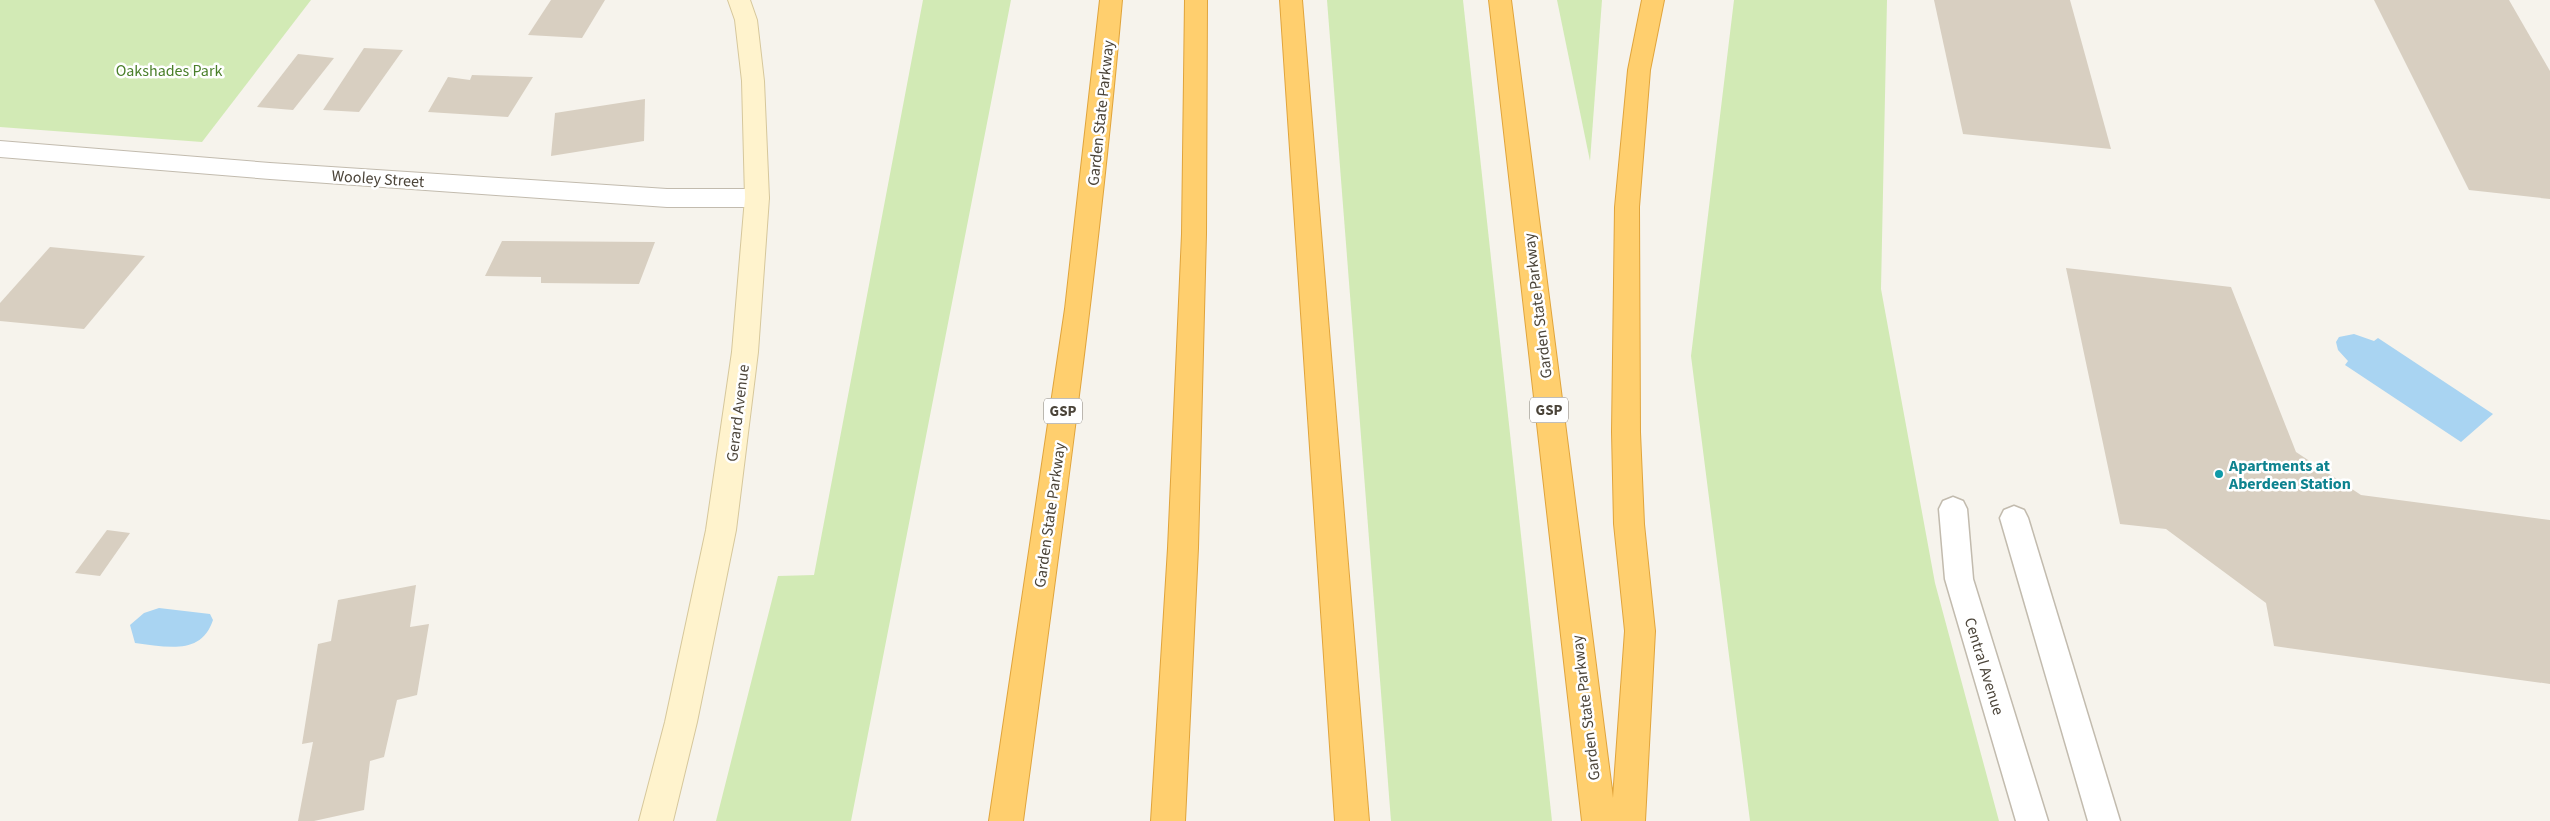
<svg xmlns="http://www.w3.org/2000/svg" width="2550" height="821" viewBox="0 0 2550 821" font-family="'Source Sans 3',sans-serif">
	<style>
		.green { fill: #d2eab5 }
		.water { fill: #a9d4f2 }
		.building { fill: #d8cfc1 }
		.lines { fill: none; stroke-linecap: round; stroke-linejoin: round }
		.lane-casing { stroke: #c2bbae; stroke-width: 3 }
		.street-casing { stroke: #c2bbae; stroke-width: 2 }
		.secondary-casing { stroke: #d6c79b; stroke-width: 2 }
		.highway-casing { stroke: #e0a43c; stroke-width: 2 }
		.lane { fill: #fff; fill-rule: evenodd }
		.street { fill: #fff; fill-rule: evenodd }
		.secondary { fill: #fff3cd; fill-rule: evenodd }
		.highway { fill: #ffcf6e; fill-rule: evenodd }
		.culture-dot { fill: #0f9aa8; stroke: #fff; stroke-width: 2 }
		.labels { text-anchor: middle; stroke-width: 5; stroke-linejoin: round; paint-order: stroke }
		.shield { fill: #fff; stroke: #817c74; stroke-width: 1 }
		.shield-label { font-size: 15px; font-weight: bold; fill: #4b4439 }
		.park-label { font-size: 16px; fill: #4a7f2a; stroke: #fff }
		.street-label { font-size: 16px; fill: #4b4439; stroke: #fff }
		.culture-label { font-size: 16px; font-weight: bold; fill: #0d838f; stroke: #fff; text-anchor: start }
	</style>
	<rect width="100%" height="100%" fill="#f6f3ec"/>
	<g class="green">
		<path d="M0 0H311L202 142 0 127Z"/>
		<path d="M923 0H1011L851 821H716L778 576 814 575Z"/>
		<path d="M1327 0H1463L1552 821H1391Z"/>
		<path d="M1557 0H1602L1590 161Z"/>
		<path d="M1734 0H1887L1881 289 1935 583 1999 821H1750L1691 356Z"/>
	</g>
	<g class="water">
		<path d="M2354 334 2374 341 2378 338 2493 414 2461 442 2345 365 2348 361 2338 350 2336 342 2339 337Z"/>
		<path d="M159 608 210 614 213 620C201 657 164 646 135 643L130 625 144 613Z"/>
	</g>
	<g class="building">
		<path d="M551 0H605L582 38 528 35Z"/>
		<path d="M1934 0H2070L2111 149 1963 134Z"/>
		<path d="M2374 0H2509L2550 71V199L2469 190Z"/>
		<path d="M364 48 403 50 359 112 323 110Z"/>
		<path d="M298 54 334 58 293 110 257 107Z"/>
		<path d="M472 75 533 77 508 117 428 112 448 77 470 80Z"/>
		<path d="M645 99 644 141 551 156 555 113Z"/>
		<path d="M502 241 655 242 639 284 541 283V277L485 276Z"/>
		<path d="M50 247 145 256 84 329 0 321V303Z"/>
		<path d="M2066 268 2231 287 2296 452 2361 495 2550 520V684L2274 646 2266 603 2166 529 2120 524Z"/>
		<path d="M107 530 130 533 100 576 75 573Z"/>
		<path d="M416 585 410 627 429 624 417 695 397 700 384 757 370 761 364 810 314 821H298L313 742 302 744 318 644 331 641 338 600Z"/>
	</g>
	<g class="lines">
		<g class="lane-casing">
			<g id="lane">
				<path d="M1953 497 1963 501 1967 509 1973 579 2048 821H2016L1945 579 1939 509 1943 501Z"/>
				<path d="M2014 506 2024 510 2028 518 2120 821H2088L2000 518 2004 510Z"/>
			</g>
		</g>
		<g class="street-casing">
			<path id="street" d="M0 141 270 163 667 189H757L766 192 769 198 766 204 757 207H667L270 179 0 157Z"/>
		</g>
		<g class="secondary-casing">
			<path id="secondary" d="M728 0H750L757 20 764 81 769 198 758 352 736 530 697 722 673 821H639L665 722 706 530 732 352 745 198 742 81 735 20Z"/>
		</g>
		<g class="highway-casing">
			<g id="highway">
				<path d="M1100 0H1122C1098 275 1059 548 1023 821H989L1065 309Z"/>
				<path d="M1185 0H1207L1206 234 1198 548 1185 821H1151L1168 548 1182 234Z"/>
				<path d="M1280 0H1302L1369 821H1335Z"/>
				<path d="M1489 0H1511L1613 798 1625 631 1614 524 1612 432 1615 207 1628 70 1642 0H1664L1650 70 1639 207 1640 432 1644 524 1655 631 1645 821H1582Z"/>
			</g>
		</g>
		<use href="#lane" class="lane"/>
		<use href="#street" class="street"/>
		<use href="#secondary" class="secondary"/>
		<use href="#highway" class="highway"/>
	</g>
	<circle class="culture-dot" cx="2219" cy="474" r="5"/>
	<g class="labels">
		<g class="shield">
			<rect x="1530" y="397.5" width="38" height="25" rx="4"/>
			<rect x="1044" y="398.5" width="38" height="25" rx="4"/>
		</g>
		<g class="shield-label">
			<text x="1549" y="415">GSP</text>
			<text x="1063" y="416">GSP</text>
		</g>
		<g class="park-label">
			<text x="169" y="76">Oakshades Park</text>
		</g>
		<g class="street-label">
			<text transform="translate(1100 113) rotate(-84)" y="6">Garden State Parkway</text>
			<text transform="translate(378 178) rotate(4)" y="6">Wooley Street</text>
			<text transform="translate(1537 306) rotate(-97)" y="6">Garden State Parkway</text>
			<text transform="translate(737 413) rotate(-83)" y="6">Gerard Avenue</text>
			<text transform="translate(1049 515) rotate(-82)" y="6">Garden State Parkway</text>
			<text transform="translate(1985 666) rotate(73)" y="6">Central Avenue</text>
			<text transform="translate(1585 708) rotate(-97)" y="6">Garden State Parkway</text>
		</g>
		<g class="culture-label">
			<text x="2229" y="471">Apartments at<tspan x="2229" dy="18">Aberdeen Station</tspan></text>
		</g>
	</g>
</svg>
